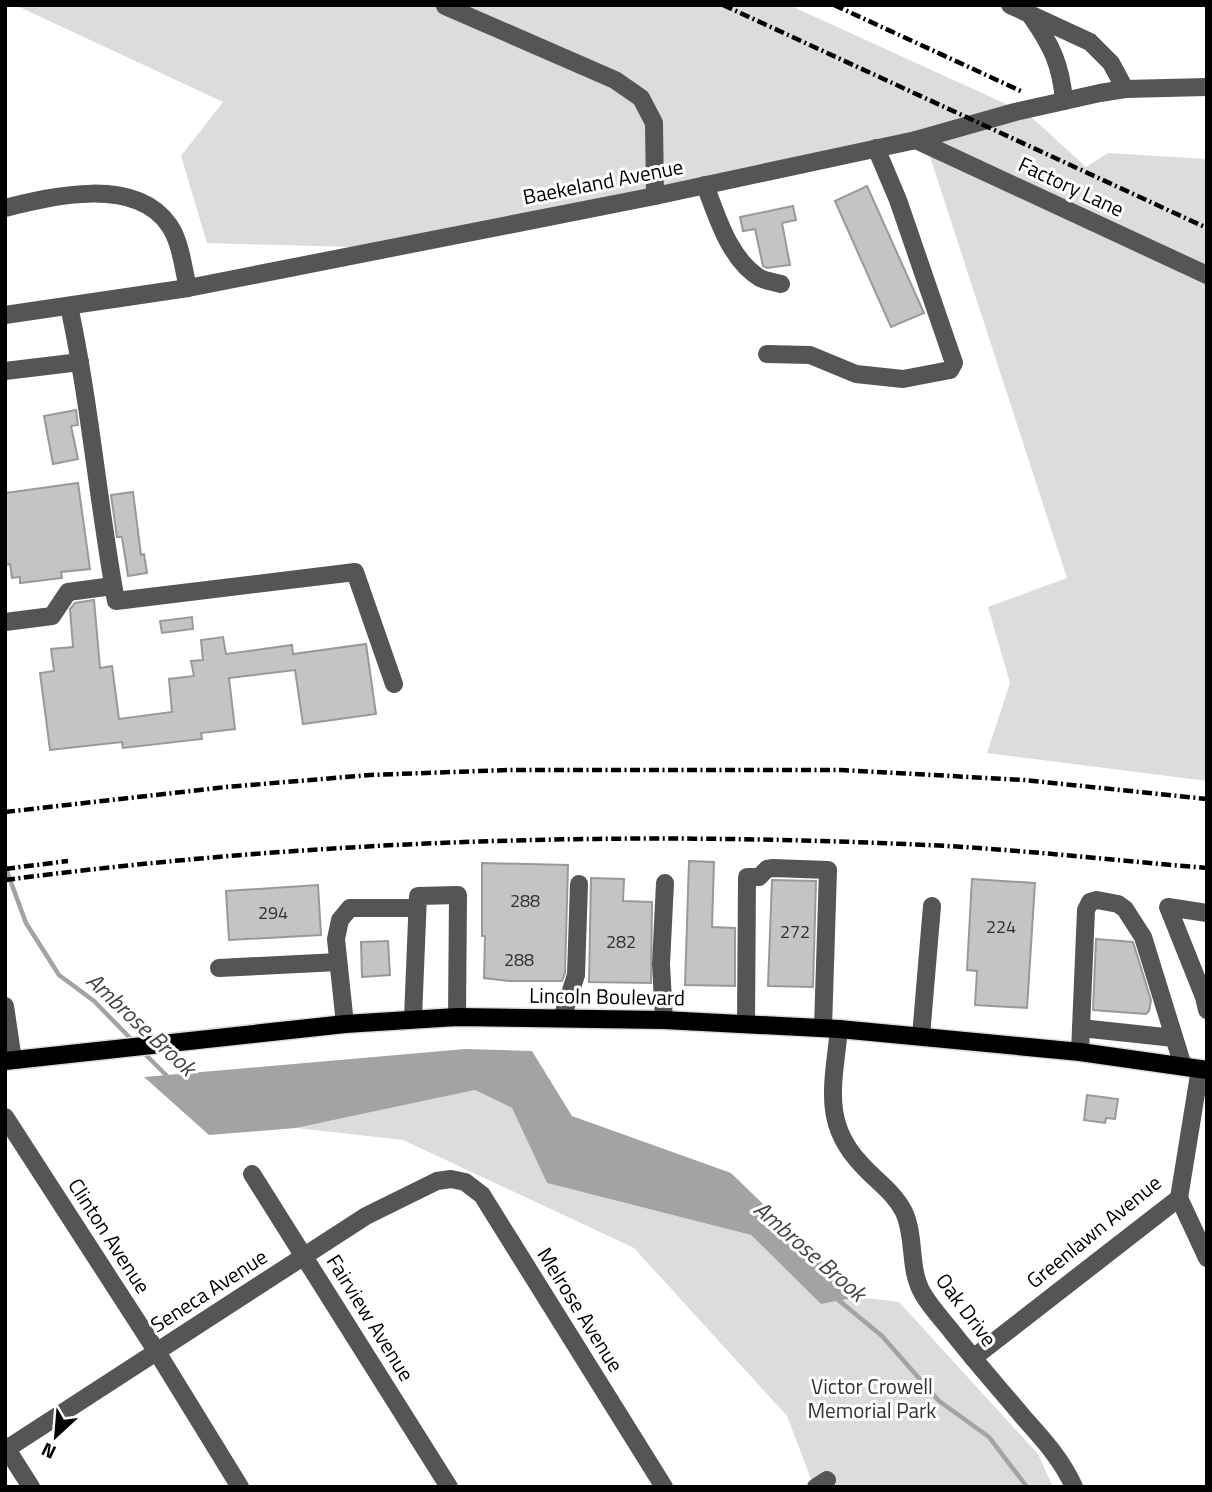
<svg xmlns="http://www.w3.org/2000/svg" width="1212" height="1492" viewBox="0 0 1212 1492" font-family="'Titillium Web',sans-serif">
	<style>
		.green { fill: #dcdcdc }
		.water { fill: #a3a3a3 }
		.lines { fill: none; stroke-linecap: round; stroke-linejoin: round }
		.stream { stroke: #a3a3a3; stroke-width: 4.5 }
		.building { fill: #c4c4c4; stroke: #999; stroke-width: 2 }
		.major-casing { stroke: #dbdbdb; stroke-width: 21 }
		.minor { stroke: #555; stroke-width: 18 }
		.major { stroke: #000; stroke-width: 18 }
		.rail { stroke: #000; stroke-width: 4.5; stroke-dasharray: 10 3.5 2 3.5; stroke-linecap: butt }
		.labels { text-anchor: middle; stroke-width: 6; stroke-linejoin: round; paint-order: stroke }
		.number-label { font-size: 18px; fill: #313131 }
		.street-label { font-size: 21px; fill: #000; stroke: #fff }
		.park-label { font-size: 21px; fill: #333; stroke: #fff }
		.water-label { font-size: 23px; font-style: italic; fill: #444; stroke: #fff }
	</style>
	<rect width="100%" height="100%" fill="#fff"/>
	<g class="green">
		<path d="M15 5H789L1028 114 1086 167 1108 153 1207 159V781L987 753 1010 683 988 607 1067 578 923 135 420 249 207 243 181 156 223 102Z"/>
		<path d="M475 1090 512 1108 547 1183 751 1235 821 1304 859 1297 899 1302 1038 1454 1053 1487H814L787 1416 634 1248 403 1140 296 1128Z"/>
	</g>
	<path class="water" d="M465 1049 532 1051 572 1116 731 1173 859 1297 821 1304 751 1235 547 1183 512 1108 475 1090 296 1128 209 1135 144 1077Z"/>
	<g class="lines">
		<g class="stream">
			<path d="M5 866 26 923 59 975 94 1001 134 1042"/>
			<path d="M142 1051 168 1077"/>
			<path d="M836 1298 882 1336 939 1401 989 1437 1027 1487"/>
		</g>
	</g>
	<g class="building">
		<path d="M867 186 924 313 891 327 835 201Z"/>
		<path d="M793 206 796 220 782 223 790 265 767 268 763 266 755 229 743 231 740 217Z"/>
		<path d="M76 410 78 425 71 426 78 459 53 464 44 416Z"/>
		<path d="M78 483 90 569 61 572 62 578 20 583V577L12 578 10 564 5 565V493Z"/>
		<path d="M133 492 141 555 144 554 147 573 128 576 122 537H117L111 495Z"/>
		<path d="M94 600 100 668 112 666 119 719 172 712 169 679 194 676 191 661 203 660 201 640 223 637 226 654 292 645 293 654 366 644 376 714 303 724 295 670 229 678 235 729 201 733 202 739 123 748 122 742 50 750 40 673 54 671 51 649 73 647 70 609 75 603Z"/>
		<path d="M192 617 193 629 162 633 160 621Z"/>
		<path d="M689 861 714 862 712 927 735 928V986L685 985Z"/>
		<path d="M482 863 568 865 565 973 562 981H509L484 978 485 936H482Z"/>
		<path d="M591 878 624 879 623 901 652 902 651 983 589 982Z"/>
		<path d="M972 879 1035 883 1027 1008 975 1005 977 971 967 970Z"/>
		<path d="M772 880 816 881 813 987 768 986Z"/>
		<path d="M318 885 321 935 229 940 226 891Z"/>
		<path d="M1096 939 1133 942 1151 1000 1149 1011 1146 1014 1093 1010Z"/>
		<path d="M388 941 390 975 362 977 361 942Z"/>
		<path d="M1087 1095 1118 1099 1115 1119 1106 1118 1105 1123 1084 1120Z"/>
	</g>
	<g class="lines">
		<g class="major-casing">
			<path id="major" d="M5 1061 345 1024 457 1017 664 1020 839 1029 1080 1052 1207 1070"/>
		</g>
		<g class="minor">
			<path d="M1010 5 1090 42 1111 63 1125 89"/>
			<path d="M445 6 615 80 641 98 654 123 655 196"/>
			<path d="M1031 16C1052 46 1061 65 1064 101"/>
			<path d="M916 140 1207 275"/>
			<path d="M705 185C717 216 729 259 760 278 766 281 774 282 781 284"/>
			<path d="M5 208C53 196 135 176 169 225 181 242 183 268 188 288"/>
			<path d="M69 306C90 403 98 503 116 601L355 572 394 684"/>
			<path d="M5 315 188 288 655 196 916 140 1015 112 1100 93 1125 89 1207 87"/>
			<path d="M767 354 810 355 856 374 903 379 950 370 954 363 898 200 876 148"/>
			<path d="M5 371 80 362"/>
			<path d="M5 622 52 616 68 592 113 586"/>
			<path d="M1207 913 1168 907 1204 997 1207 1010"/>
			<path d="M219 968 338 962"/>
			<path d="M5 1006 13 1060"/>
			<path d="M413 1018 418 896 458 895 457 1017"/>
			<path d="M562 1018 576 975 579 884"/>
			<path d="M664 1020 661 964 665 883"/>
			<path d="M345 1024 336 939 340 920 350 908H417"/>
			<path d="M746 1024 747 877H759L767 869 773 868 828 870 823 1028"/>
			<path d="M1081 1028 1174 1038"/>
			<path d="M839 1029C834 1082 821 1122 861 1164 875 1180 894 1192 904 1212 916 1238 908 1269 923 1294 930 1306 940 1317 949 1328 973 1359 999 1388 1024 1418 1043 1439 1062 1460 1074 1487"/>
			<path d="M921 1036 932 906"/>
			<path d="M1080 1052 1086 910 1090 902 1097 900 1118 904 1125 909 1143 937 1183 1066"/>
			<path d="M5 1117 157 1352 240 1487"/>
			<path d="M252 1174 449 1487"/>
			<path d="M1179 1198 1207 1258"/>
			<path d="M973 1358 1179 1198 1200 1069"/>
			<path d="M5 1446 31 1487"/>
			<path d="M5 1450 366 1216 437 1181 451 1179 465 1182 482 1195 664 1487"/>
			<path d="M816 1487 827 1480"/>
		</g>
		<use href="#major" class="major"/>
		<g class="rail">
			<path d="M723 5 1207 228"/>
			<path d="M834 5 1023 92"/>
			<path d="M5 812 226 787 370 775 508 770H841L1024 780 1207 799"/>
			<path d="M5 869 68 861"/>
			<path d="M5 880C318 839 633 830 947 846 1034 851 1120 861 1207 868"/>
		</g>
	</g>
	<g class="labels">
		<g class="number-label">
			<text x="525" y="907">288</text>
			<text x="273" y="919">294</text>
			<text x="1001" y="933">224</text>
			<text x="795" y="938">272</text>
			<text x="621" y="948">282</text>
			<text x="519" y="966">288</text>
		</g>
		<g class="street-label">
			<text transform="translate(603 182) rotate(-11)" y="7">Baekeland Avenue</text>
			<text transform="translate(1071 187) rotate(25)" y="7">Factory Lane</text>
			<text transform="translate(607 997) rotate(1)" y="7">Lincoln Boulevard</text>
			<text transform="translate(1094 1232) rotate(-39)" y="7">Greenlawn Avenue</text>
			<text transform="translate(109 1236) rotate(57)" y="7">Clinton Avenue</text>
			<text transform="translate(209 1291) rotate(-33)" y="7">Seneca Avenue</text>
			<text transform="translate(580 1310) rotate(58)" y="7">Melrose Avenue</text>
			<text transform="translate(966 1310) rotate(53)" y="7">Oak Drive</text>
			<text transform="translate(370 1318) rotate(58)" y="7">Fairview Avenue</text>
		</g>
		<g class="park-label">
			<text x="872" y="1394">Victor Crowell<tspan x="872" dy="24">Memorial Park</tspan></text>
		</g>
		<g class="water-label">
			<text transform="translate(141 1024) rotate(43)" y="8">Ambrose Brook</text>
			<text transform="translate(810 1251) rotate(41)" y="8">Ambrose Brook</text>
		</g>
	</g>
	<rect width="1212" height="1492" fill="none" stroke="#000000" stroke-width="14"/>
	<g transform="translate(56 1436) rotate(206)" stroke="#ffffff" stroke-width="5" paint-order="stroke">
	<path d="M0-5L12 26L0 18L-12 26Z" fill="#000000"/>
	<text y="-10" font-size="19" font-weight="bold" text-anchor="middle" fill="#000000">N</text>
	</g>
</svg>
